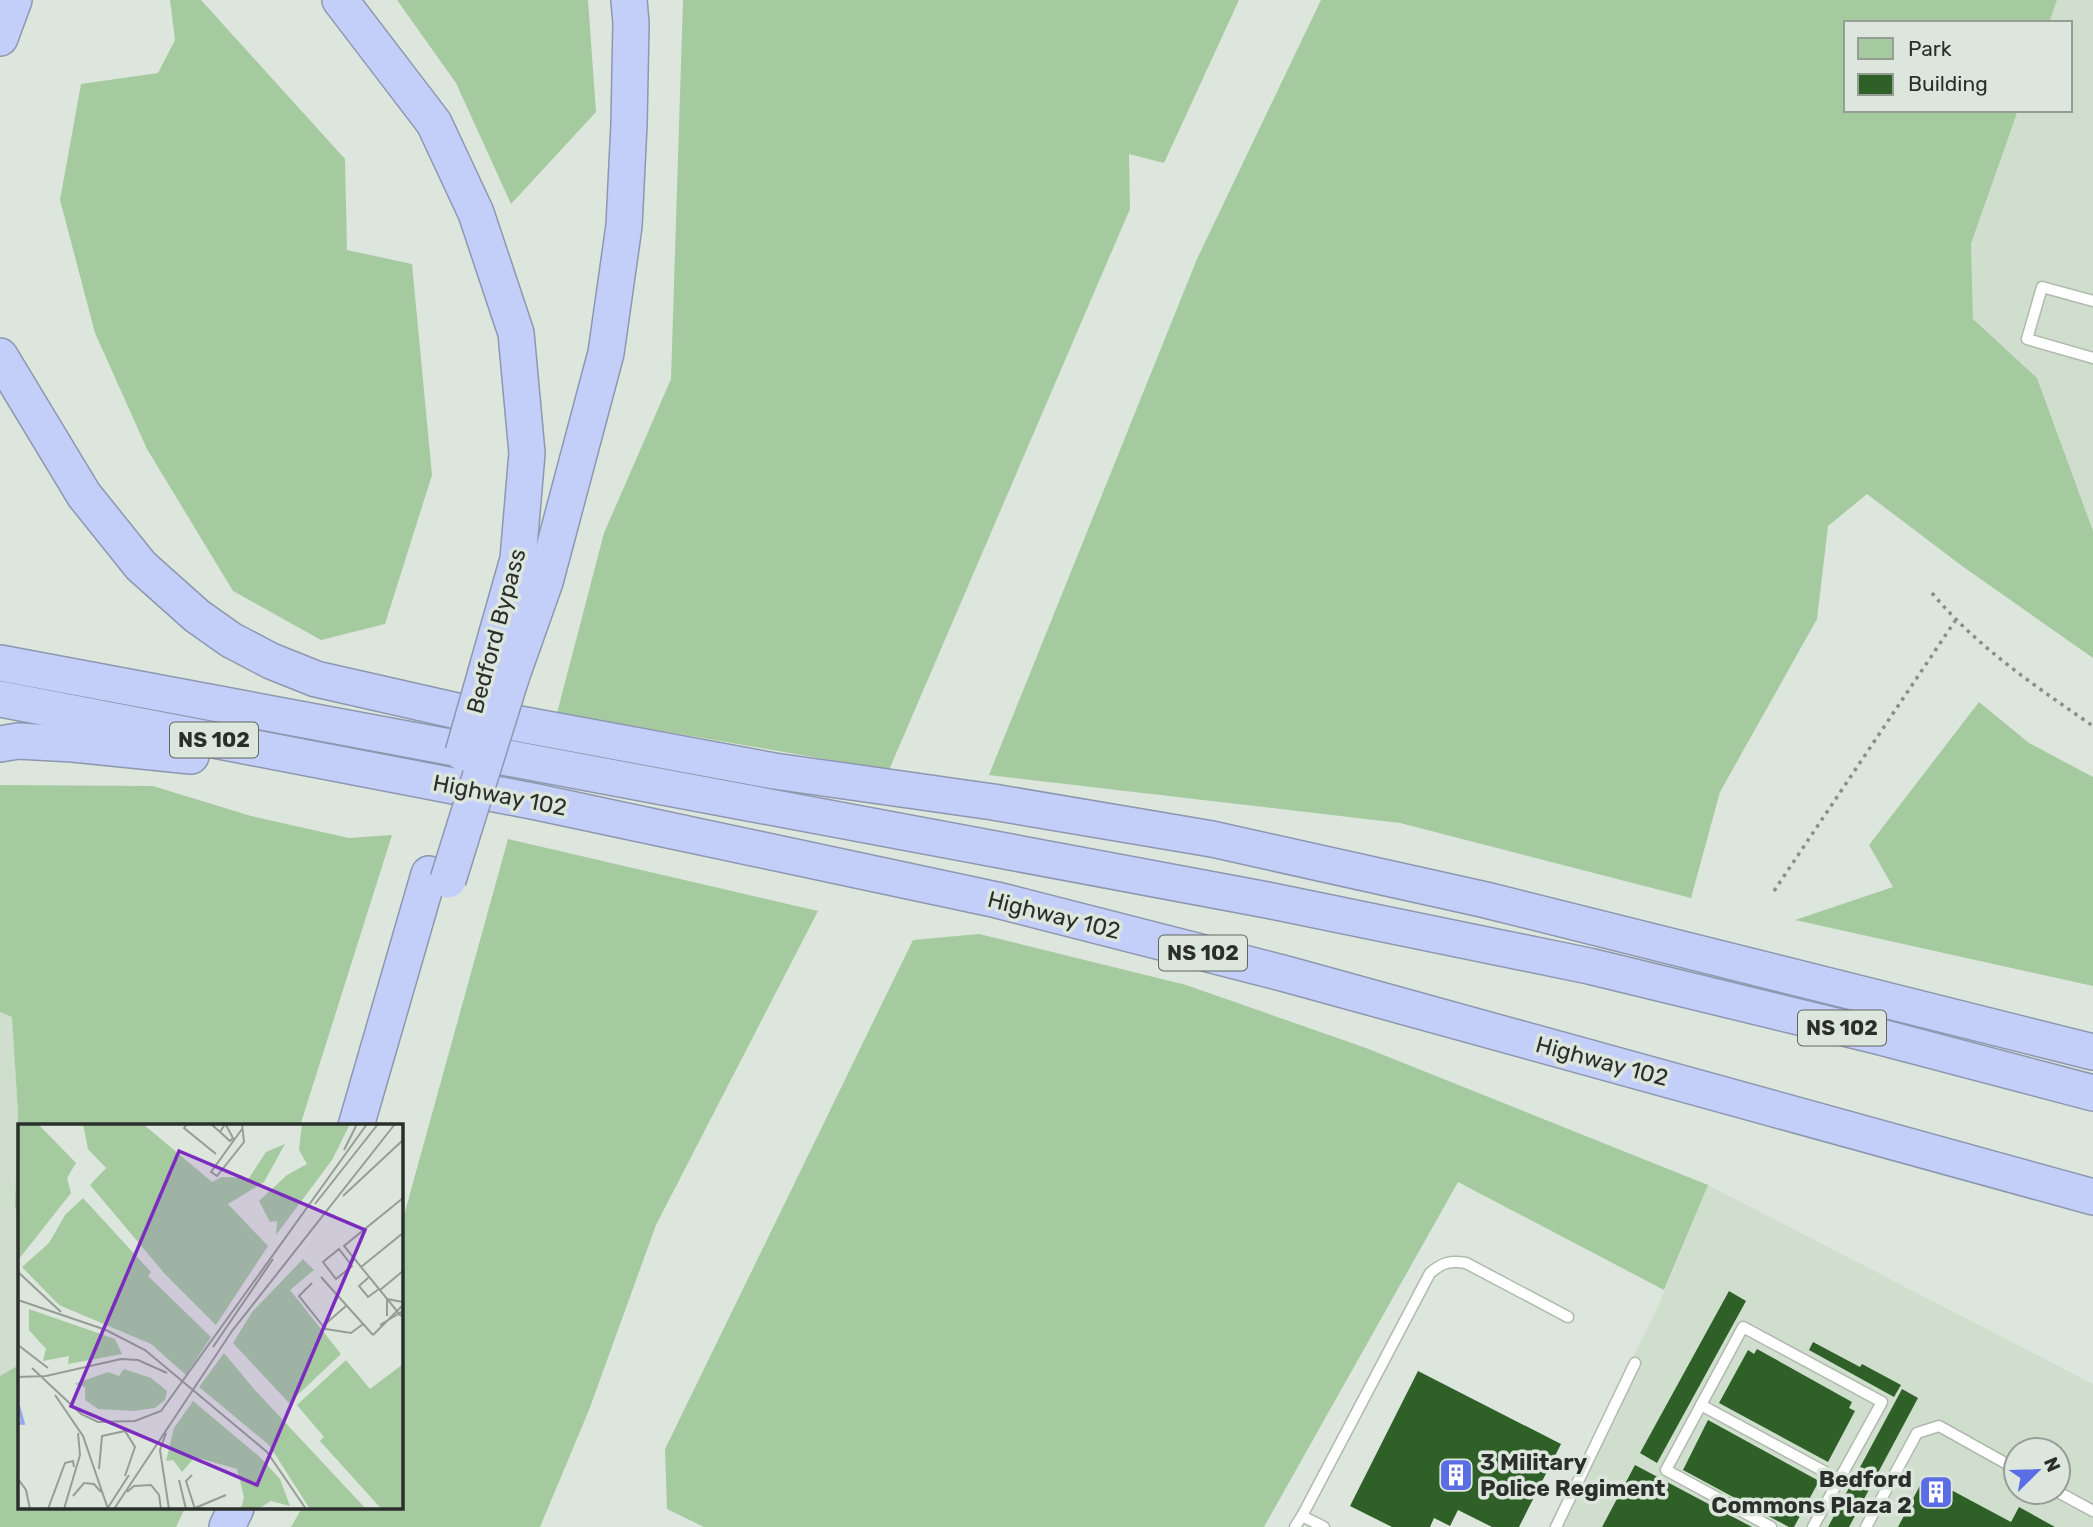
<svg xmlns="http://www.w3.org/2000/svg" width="2093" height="1527" viewBox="0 0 2093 1527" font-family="Rubik,sans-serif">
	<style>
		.built { fill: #cfdecd; fill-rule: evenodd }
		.green { fill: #a5caa0 }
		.building { fill: #2e6028 }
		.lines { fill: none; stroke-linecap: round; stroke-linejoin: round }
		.service-casing { stroke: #b0b9ae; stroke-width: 13 }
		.motorway-casing { stroke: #8e97b0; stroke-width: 38 }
		.path { stroke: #888f88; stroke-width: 3.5; stroke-dasharray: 3.5 5; stroke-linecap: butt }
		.service { stroke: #fff; stroke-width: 10 }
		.motorway { stroke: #c3cff8; stroke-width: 35 }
		.motorway-bridge-casing { stroke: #8e97b0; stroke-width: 38; stroke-linecap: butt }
		.motorway-bridge { stroke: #c3cff8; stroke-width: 35 }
		.labels { text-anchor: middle; stroke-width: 7; stroke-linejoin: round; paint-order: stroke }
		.shield { fill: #dde6dc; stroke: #606660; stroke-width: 2 }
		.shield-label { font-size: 21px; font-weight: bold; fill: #2b2f2b }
		.street-label { font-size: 23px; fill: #2b2f2b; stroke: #dde6dc }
		.poi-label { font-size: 23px; font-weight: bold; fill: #2b2f2b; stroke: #dde6dc; text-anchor: start }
		.inset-river { fill: none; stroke: #95a7ec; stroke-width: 3.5 }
		.inset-road { fill: none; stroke: #969d95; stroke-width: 2 }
		.view { fill: #7b2cbf; fill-opacity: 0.15; stroke: #7b2cbf; stroke-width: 3.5 }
		.inset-edge { fill: none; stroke: #2b2f2b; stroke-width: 3.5 }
	</style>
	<rect width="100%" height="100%" fill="#dde6dc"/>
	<g class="built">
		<path d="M2057 0H2093V531L2037 378 1973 319 1971 245 2018 110H2070V23H2049Z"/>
		<path d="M0 1012 12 1016 18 1113 15 1207 19 1217V1365L0 1376Z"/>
		<path d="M1708 1185 2093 1384V1527H1548L1658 1307ZM2016 1450H2058V1492H2016Z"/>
	</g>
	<g class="green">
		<path d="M170 0H201L345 159 347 250 412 264 432 475 385 624 321 640 233 591 147 449 95 333 60 200 81 84 158 73 175 40Z"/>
		<path d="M397 0H588L596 112 511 204 456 83Z"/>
		<path d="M683 0H1239L1164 163 1129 154 1130 209 889 770 557 713 604 533 671 379Z"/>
		<path d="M1321 0H2057L2049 23H1846V110H2018L1971 244 1973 319 2037 378 2093 531V658L1962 566 1867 494 1828 526 1817 619 1720 792 1691 898 1400 823 989 775 1197 259Z"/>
		<path d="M1979 702 2029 743 2093 777V986L1795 920 1893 887 1869 845Z"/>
		<path d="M0 785 153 786 251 816 349 838 392 835 300 1126H19V1217L15 1207 18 1113 12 1017 0 1012Z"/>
		<path d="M508 839 818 911 656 1225 589 1410 540 1527H291L302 1508H401V1226Z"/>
		<path d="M979 934 1186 985 1366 1048 1708 1185 1664 1290 1458 1182 1264 1527H704L667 1509 665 1449 913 940Z"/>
		<path d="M19 1365V1508H185L176 1527H0V1376Z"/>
	</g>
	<g class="building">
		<path d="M1729 1291 1746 1301 1657 1463 1640 1453Z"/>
		<path d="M1813 1342 1860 1367 1862 1364 1901 1385 1894 1397 1809 1350Z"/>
		<path d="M1757 1349 1852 1402 1849 1408 1855 1411 1828 1462 1719 1403 1748 1350 1754 1354Z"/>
		<path d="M1418 1371 1561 1444 1519 1527H1492L1458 1510 1450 1526 1434 1518 1430 1527H1392L1350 1506Z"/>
		<path d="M1902 1389 1918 1398 1849 1527H1828Z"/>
		<path d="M1708 1420 1819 1481 1794 1527H1789L1683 1470Z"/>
		<path d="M1635 1465 1752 1527H1602Z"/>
		<path d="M1925 1476 2011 1522 2019 1507 2055 1527H1898Z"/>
	</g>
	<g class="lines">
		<g class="service-casing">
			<g id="service">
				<path d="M2093 301 2042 287 2027 339 2093 358"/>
				<path d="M1701 1405 1840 1480"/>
				<path d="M2058 1492 2093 1511"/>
				<path d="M1302 1516 1430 1273C1442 1263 1450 1260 1466 1263L1568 1317"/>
				<path d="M1295 1527 1302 1516 1324 1527"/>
				<path d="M1556 1527 1635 1363"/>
				<path d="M1771 1527 1666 1470 1743 1327 1882 1402 1813 1527"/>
				<path d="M1866 1527 1917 1433 1939 1426 2016 1469"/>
			</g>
		</g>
		<g class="motorway-casing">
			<g id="motorway">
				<path d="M340 0 434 123 476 213 516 333 527 453 518 559 486 672"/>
				<path d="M0 38 14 0"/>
				<path d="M0 356 84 495 141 566 197 616 231 640 271 661 316 679 488 718 774 771 993 802 1212 839 1486 900 2093 1052"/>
				<path d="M0 663 1267 900 1589 966 1877 1036 2093 1093"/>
				<path d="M511 678 545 582 606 353 624 226 629 124 631 23 629 0"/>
				<path d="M0 699 537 802 997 900 1286 974 2093 1197"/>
				<path d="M0 744 18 741 73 744 191 756"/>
				<path d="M356 1126 429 874"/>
				<path d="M227 1527 236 1508"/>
			</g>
		</g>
		<g class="path">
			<path d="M1932 593C1977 647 2035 686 2093 726"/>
			<path d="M1774 891 1955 621"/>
		</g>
		<use href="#service" class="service"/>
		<use href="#motorway" class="motorway"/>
		<g class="motorway-bridge-casing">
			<g id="motorway-bridge">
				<path d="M463 753 486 672"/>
				<path d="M448 880 511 678"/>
			</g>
		</g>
		<use href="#motorway-bridge" class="motorway-bridge"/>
	</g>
	<defs>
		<g id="building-square" transform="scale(1.75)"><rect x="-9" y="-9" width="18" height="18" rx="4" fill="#5a6de4" stroke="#dde6dc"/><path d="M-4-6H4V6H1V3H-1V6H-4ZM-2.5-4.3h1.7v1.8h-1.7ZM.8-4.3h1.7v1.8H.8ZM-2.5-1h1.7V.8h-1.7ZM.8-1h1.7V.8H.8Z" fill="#fff"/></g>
	</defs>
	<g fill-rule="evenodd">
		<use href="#building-square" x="1456" y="1475"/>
		<use href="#building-square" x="1936" y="1492"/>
	</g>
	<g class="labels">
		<g class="shield">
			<rect x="170" y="722.5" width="88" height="35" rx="5"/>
			<rect x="1159" y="935.5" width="88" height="35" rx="5"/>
			<rect x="1798" y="1010.5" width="88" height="35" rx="5"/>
		</g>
		<g class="shield-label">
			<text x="214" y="747">NS 102</text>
			<text x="1203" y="960">NS 102</text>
			<text x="1842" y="1035">NS 102</text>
		</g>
		<g class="street-label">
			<text transform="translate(496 631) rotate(-75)" y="8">Bedford Bypass</text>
			<text transform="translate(500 795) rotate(11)" y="8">Highway 102</text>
			<text transform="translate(1054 915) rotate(14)" y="8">Highway 102</text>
			<text transform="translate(1602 1061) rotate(15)" y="8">Highway 102</text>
		</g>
		<g class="poi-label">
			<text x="1480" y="1470">3 Military<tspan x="1480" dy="26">Police Regiment</tspan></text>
			<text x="1912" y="1487" text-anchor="end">Bedford<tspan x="1912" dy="26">Commons Plaza 2</tspan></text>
		</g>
	</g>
	<g transform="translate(18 1124)">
		<rect width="385" height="385" fill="#dde6dc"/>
		<path d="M0 0H20L58 39 49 54 53 69 1 135ZM65 0H125L194 58 204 53 231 54 248 28 267 20 246 58 210 80 250 122 198 201 146 149 72 61 88 44 70 25ZM284 0H332L314 36 258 111 259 97 252 98 241 77 269 51 289 40 281 26ZM65 74 133 148 130 152 193 213 168 251 133 220 41 181 4 143 31 119 47 91ZM285 135 296 146 272 166 323 230 271 279 215 219 234 188ZM11 185 97 215 104 230 50 240 51 232 25 237 28 225 11 206ZM206 229 236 265 348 385H292L251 321 181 263ZM328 236 352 265 385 240V385H364L359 380 302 317 306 313 279 281ZM106 245 133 254 149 267 147 276 137 284 115 287 80 285 67 276V263L56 260 90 248 101 252ZM175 277 242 333 262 355 272 382 253 377 240 385H223L226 373 219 345 177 333 164 348 155 336 148 337 156 304Z" fill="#a5caa0"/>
		<path class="inset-river" d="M0 281 5 299H0"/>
		<path class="inset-road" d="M169 0 166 4 198 30M193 0 202 8 207 0M224 5 193 48 199 52 226 18 224 0M202 8 212 17 215 14 208 1M326 26 339 0M325 72 385 16M297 80 360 0M321 125 334 142 318 155 305 138ZM343 143 385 109M0 148 43 188M303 153 355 211M351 153 341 162 350 173 361 165M294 159 281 172 305 202M362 166 385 147M0 176 88 206 127 226 249 328 288 385M328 182 305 202 308 205 333 209 345 200M369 192V175L385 178M383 192 326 122 385 74M362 201 385 187M355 211 385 181M0 221 30 244M195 223 255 135M14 244 63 290 80 298 117 297 143 287 349 0M0 253 28 252 103 235 120 236 149 249M37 271 65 312 90 385M148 309 142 326 151 385M81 345 84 312 107 307 117 323 107 352M174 351 168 357 177 385M0 355 8 366 12 385M161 356 168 385M109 368 116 362 133 361 141 371 143 385M55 372 66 359 76 360 83 368M177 384 208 371M30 385 47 339 55 337 56 343M46 385 62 331 60 309M89 385 111 351M96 385 214 207 377 0"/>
		<path class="view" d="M161 27 347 106 239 361 53 282Z"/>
		<rect width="385" height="385" class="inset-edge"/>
	</g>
	<rect x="1844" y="21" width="228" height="91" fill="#dde6dc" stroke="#969d95" stroke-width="2"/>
	<rect x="1858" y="38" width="35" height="21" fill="#a5caa0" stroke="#969d95" stroke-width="2"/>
	<text x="1908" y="56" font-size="21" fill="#2b2f2b">Park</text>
	<rect x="1858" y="74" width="35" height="21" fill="#2e6028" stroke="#969d95" stroke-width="2"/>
	<text x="1908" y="91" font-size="21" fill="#2b2f2b">Building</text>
	<g transform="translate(2037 1471) rotate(67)"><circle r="33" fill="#dde6dc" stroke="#969d95" stroke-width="2"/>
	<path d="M0-5L12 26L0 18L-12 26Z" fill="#5a6de4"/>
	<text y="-10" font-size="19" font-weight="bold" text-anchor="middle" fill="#2b2f2b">N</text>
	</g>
</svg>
